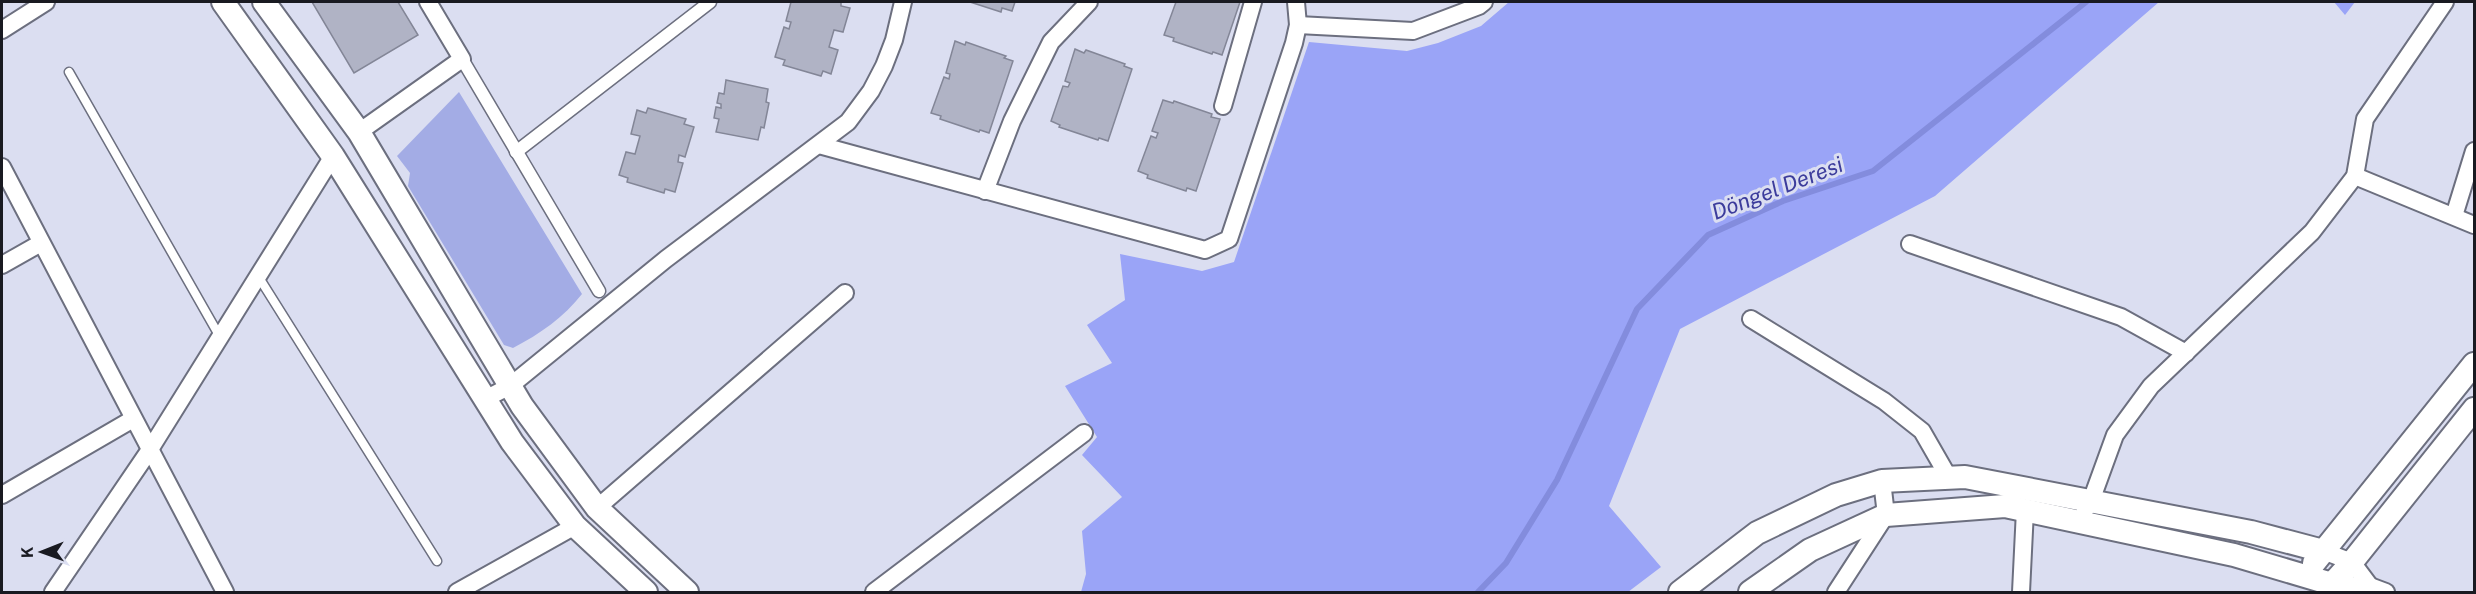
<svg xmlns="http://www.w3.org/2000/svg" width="2476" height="594" viewBox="0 0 2476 594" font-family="'Public Sans',sans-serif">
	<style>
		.green { fill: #a3ace5 }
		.forest { fill: #9aa4f7 }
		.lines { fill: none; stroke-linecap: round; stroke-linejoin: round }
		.stream { stroke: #838cdd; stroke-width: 6 }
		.building { fill: #b0b3c5; stroke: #838697; stroke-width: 1.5 }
		.service-casing { stroke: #6c6f7f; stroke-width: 11 }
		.pedestrian-casing { stroke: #6c6f7f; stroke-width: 15 }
		.minor-casing { stroke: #6c6f7f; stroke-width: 20 }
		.secondary-casing { stroke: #6c6f7f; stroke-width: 26 }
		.service { stroke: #fff; stroke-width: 8 }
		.pedestrian { stroke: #fff; stroke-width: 12 }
		.minor { stroke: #fff; stroke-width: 16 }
		.secondary { stroke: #fff; stroke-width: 22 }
		.labels { text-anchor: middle; stroke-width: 6; stroke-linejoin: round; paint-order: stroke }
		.water-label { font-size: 22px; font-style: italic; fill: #3c3c9c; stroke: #dbdef1 }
	</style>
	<rect width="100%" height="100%" fill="#dbdef1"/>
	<path class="green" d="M459 92 582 294C564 317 540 334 513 348L504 345 408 186 410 173 397 156Z"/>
	<g class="forest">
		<path d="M1509 2H2159L1935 196 1680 329 1609 506 1661 567 1628 592H1081L1086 574 1082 531 1122 497 1082 455 1097 437 1065 386 1112 363 1087 325 1125 300 1120 254 1202 271 1234 262 1309 42 1407 51 1438 43 1481 26Z"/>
		<path d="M2334 2H2355L2345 15Z"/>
	</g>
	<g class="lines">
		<path class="stream" d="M1478 592 1506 563 1557 480 1637 309 1708 235 1783 201 1873 171 2086 2"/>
	</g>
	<g class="building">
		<path d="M312 2H398L418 35 354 73Z"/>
		<path d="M791 2H841V6L850 8 843 32 834 30 829 47 838 50 831 74 823 71 821 76 783 65 785 60 775 57 784 27 789 29 791 22 786 21Z"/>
		<path d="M970 2H1015L1012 11 1002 8 1001 12Z"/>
		<path d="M1176 2H1240L1222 55 1213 52 1212 54 1173 41 1174 38 1164 35Z"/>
		<path d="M955 41 965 45 966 42 1006 56 1004 58 1013 61 989 133 980 130 979 132 940 119 941 116 931 113 944 77 949 79 950 74 946 73Z"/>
		<path d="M1075 49 1084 53 1086 50 1125 64 1124 66 1132 69 1108 141 1099 138 1098 140 1059 127 1060 125 1051 121 1063 86 1068 87 1070 83 1065 81Z"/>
		<path d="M726 80 768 89 766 102 769 103 764 128 761 127 758 140 716 132 719 119 714 118 716 107 721 108V104L717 103 719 93 724 94Z"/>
		<path d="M1163 100 1173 103 1174 101 1212 114 1211 117 1220 119 1196 191 1187 188 1186 191 1147 178 1148 175 1138 171 1151 136 1156 138 1158 133 1152 131Z"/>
		<path d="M648 108 686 119 684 124 694 127 685 157 679 155 678 162 683 163 675 192 665 189 664 193 627 182 628 178 619 175 626 152 635 154 640 136 631 134 637 110 646 113Z"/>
	</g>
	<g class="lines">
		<g class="service-casing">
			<g id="service">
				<path d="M69 72 220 337"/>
				<path d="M258 276 437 561"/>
			</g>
		</g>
		<g class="pedestrian-casing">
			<g id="pedestrian">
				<path d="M462 59 599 291"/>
				<path d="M516 152 710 2"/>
			</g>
		</g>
		<g class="minor-casing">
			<g id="minor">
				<path d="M1298 25 1413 31 1479 6 1484 2"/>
				<path d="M2 30 46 2"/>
				<path d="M1223 106 1253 2"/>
				<path d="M359 132 462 59 428 2"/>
				<path d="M819 145 1205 250 1229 239 1294 43 1298 25 1296 2"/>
				<path d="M2 167 225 592"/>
				<path d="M2355 176 2474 225"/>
				<path d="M985 191 1012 121 1051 42 1089 2"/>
				<path d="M2454 216 2474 151"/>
				<path d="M1910 244 2121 317 2186 353"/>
				<path d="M2 265 41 243"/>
				<path d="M1751 319 1884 401 1922 431 1949 478"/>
				<path d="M485 399 510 386 666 259 848 122 871 91 884 66 894 40 903 2"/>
				<path d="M2 495 133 419"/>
				<path d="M597 508 845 293"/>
				<path d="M2085 510 2091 501 2115 435 2151 386 2312 232 2355 176 2365 119 2445 2"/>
				<path d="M2323 551 2352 562 2370 586"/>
				<path d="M2332 584 2370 586 2386 592"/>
				<path d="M53 592 149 451 333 156"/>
				<path d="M457 592 575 526"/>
				<path d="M874 592 1084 433"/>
				<path d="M1836 592 1886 515 1882 481"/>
				<path d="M2021 592 2025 510"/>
			</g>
		</g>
		<g class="secondary-casing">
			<g id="secondary">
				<path d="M223 2 333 156 512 442 575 526 646 592"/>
				<path d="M264 2 359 132 522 406 597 508 687 592"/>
				<path d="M2314 563 2474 364"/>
				<path d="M1680 592 1757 533 1836 495 1882 481 1965 477 2251 532 2323 551"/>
				<path d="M1750 592 1810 550 1886 515 2005 506 2234 555 2332 584 2352 562 2474 409"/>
			</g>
		</g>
		<use href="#service" class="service"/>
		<use href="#pedestrian" class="pedestrian"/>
		<use href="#minor" class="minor"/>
		<use href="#secondary" class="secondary"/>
	</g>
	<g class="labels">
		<g class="water-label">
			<text transform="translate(1777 188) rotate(-21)" y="8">Döngel Deresi</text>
		</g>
	</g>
	<rect width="2476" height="594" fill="none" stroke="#191a21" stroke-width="6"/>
	<g transform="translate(42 552) rotate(269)" stroke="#dbdef1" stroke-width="4.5" paint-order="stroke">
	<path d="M0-4.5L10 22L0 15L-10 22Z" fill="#191a21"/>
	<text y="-9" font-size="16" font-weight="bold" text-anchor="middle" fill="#191a21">K</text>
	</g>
</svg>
